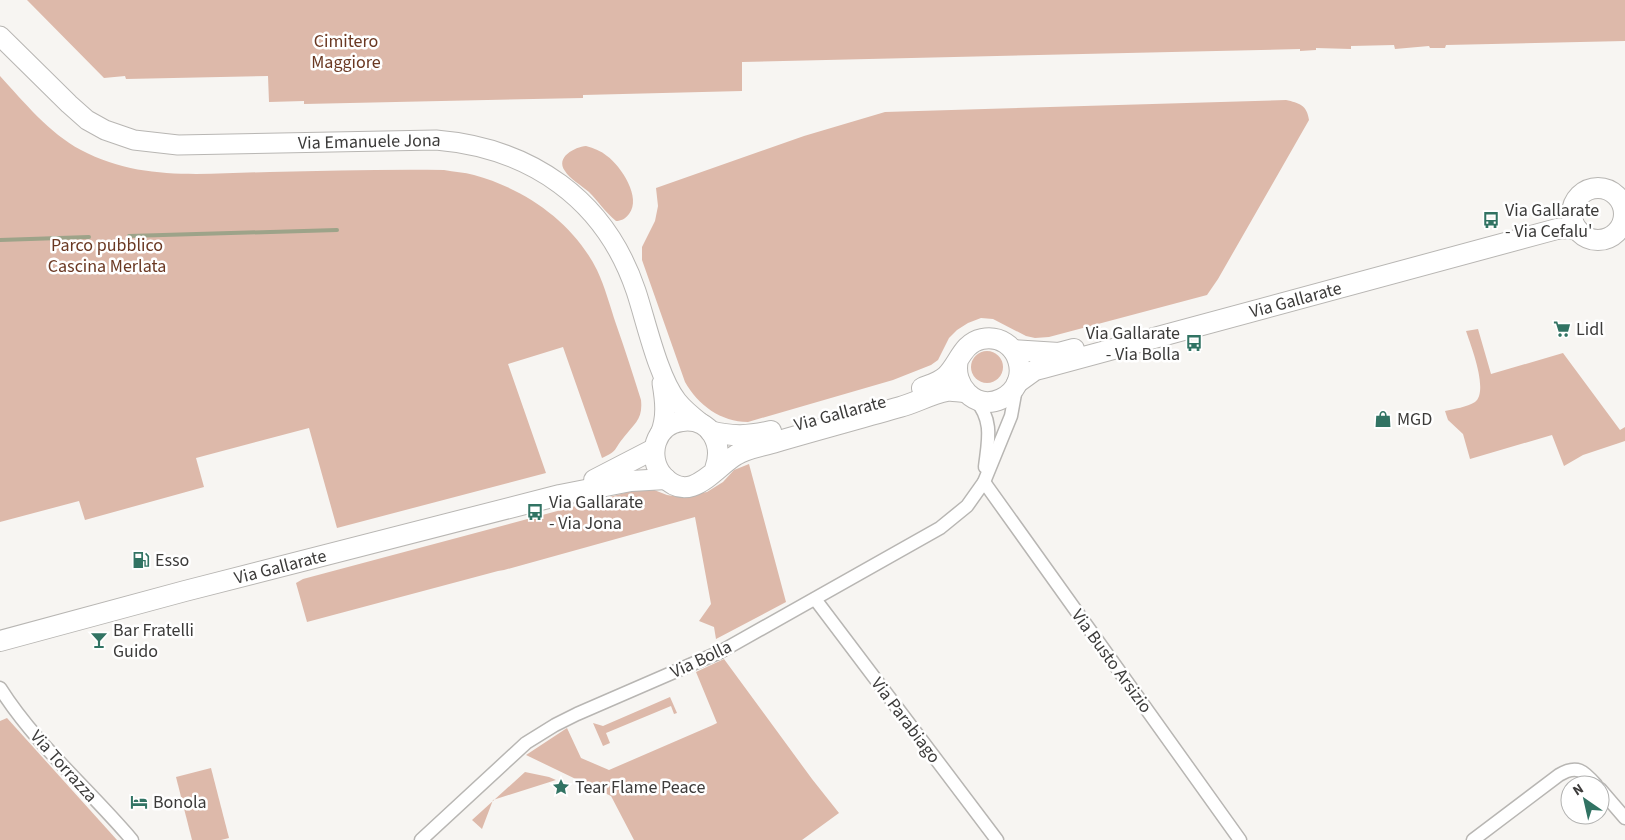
<svg xmlns="http://www.w3.org/2000/svg" width="1625" height="840" viewBox="0 0 1625 840" font-family="'Source Sans 3',sans-serif">
	<style>
		.green { fill: #ddb9aa }
		.lines { fill: none; stroke-linecap: round; stroke-linejoin: round }
		.stream { stroke: #9da389; stroke-width: 4 }
		.street-casing { stroke: #b8b6b3; stroke-width: 15 }
		.secondary-casing { stroke: #b8b6b3; stroke-width: 21 }
		.primary-casing { stroke: #b8b6b3; stroke-width: 22 }
		.street { stroke: #fff; stroke-width: 12 }
		.secondary { stroke: #fff; stroke-width: 19 }
		.primary { stroke: #fff; stroke-width: 20 }
		.labels { text-anchor: middle; stroke-width: 5; stroke-linejoin: round; paint-order: stroke }
		.park-label { font-size: 18px; fill: #6a3822; stroke: #fff }
		.street-label { font-size: 18px; fill: #3c3b3a; stroke: #fff }
		.poi-label { font-size: 18px; fill: #3c3b3a; stroke: #fff; text-anchor: start }
	</style>
	<rect width="100%" height="100%" fill="#f7f5f2"/>
	<g class="green">
		<path d="M27 0H1625V41L1446 45 1445 48H1430L1429 46 1395 49 1394 45 1351 46V49L1316 48V50L1300 51V49L742 62V91L583 95V98L304 104V101L269 102 268 76 126 79 125 76 104 78Z"/>
		<path d="M0 76C24 102 49 133 81 150 141 182 204 173 270 172 328 171 386 169 444 170 454 172 464 172 474 175 525 189 573 222 597 270 605 287 610 306 616 324 625 349 633 375 641 400 643 419 635 423 624 437 614 449 618 451 602 458L563 347 508 364 546 473 337 528 309 428 196 458 204 487 85 520 79 501 0 522Z"/>
		<path d="M1286 100C1299 103 1307 105 1309 120L1218 279 1207 295 1049 337 1035 338 1026 336 993 319 981 318 968 323 957 330 949 338 938 360 931 365 893 380 748 422C721 422 698 405 685 382L642 260V247L655 221 658 206 656 188 804 136 885 112Z"/>
		<path d="M586 146C594 148 601 151 607 156 621 166 642 198 629 214 625 219 621 221 616 221 606 213 598 201 589 192 582 186 569 178 565 171 555 157 575 147 586 146Z"/>
		<path d="M1478 329 1491 374 1563 353 1620 430 1625 427V441L1583 455 1564 466 1552 435 1470 459 1463 434 1448 420 1445 411C1454 409 1467 407 1475 402 1489 391 1471 346 1466 331Z"/>
		<circle cx="987" cy="367" r="16"/>
		<path d="M749 464 786 602 716 639 714 627 699 621 711 604 695 517 504 570 498 571 307 622 296 583 303 579 632 491 649 488 667 495 680 497 707 492 723 482 734 470Z"/>
		<path d="M724 659 812 779 839 813 802 840H634L611 796 526 755 567 728 581 758 609 770 713 725 717 723 696 672Z"/>
		<path d="M670 697 677 713 674 714 671 706 606 733 610 743 603 746 593 723 603 726Z"/>
		<path d="M7 718 117 840H0V721Z"/>
		<path d="M211 768 229 838 221 840H192L176 777Z"/>
		<path d="M525 772 549 777 556 780 493 800 482 829 472 820Z"/>
	</g>
	<g class="lines">
		<g class="stream">
			<path d="M129 236 337 230"/>
			<path d="M0 240 89 237"/>
		</g>
		<g class="street-casing">
			<g id="street">
				<path d="M1623 219 1625 222"/>
				<path d="M975 399C994 421 988 441 985 467"/>
				<path d="M984 482 1240 840"/>
				<path d="M815 599 997 840"/>
				<path d="M0 688C36 745 89 789 132 840"/>
				<path d="M1600 789 1625 818"/>
				<path d="M421 840 526 743 555 725 577 714 720 652 940 528 967 506 984 482 1011 416 1015 394V388"/>
				<path d="M1473 840 1559 775C1577 764 1584 771 1596 785"/>
			</g>
		</g>
		<g class="secondary-casing">
			<g id="secondary">
				<path id="s1" d="M0 36 69 104 87 120 105 130 134 140 178 145 436 140C531 148 605 199 636 291 646 321 658 377 677 401 684 410 693 417 702 424"/>
				<path d="M660 434C667 417 665 401 662 383"/>
			</g>
		</g>
		<g class="primary-casing">
			<g id="primary">
				<circle cx="1598" cy="214" r="26"/>
				<path d="M1013 350 1059 353 1074 349"/>
				<path id="s2" d="M1017 383 1035 370 1043 368 1557 229 1568 228 1578 230"/>
				<path d="M922 388C929 385 940 382 946 376 959 364 962 343 982 339 1019 332 1035 383 1001 399 975 411 952 385 958 360"/>
				<path d="M710 431C732 437 749 436 771 431"/>
				<path d="M715 469C724 445 711 417 682 421 655 424 646 457 663 476 690 506 714 468 736 455 747 448 763 446 776 442 817 430 858 419 900 407 915 403 931 394 947 391 952 390 959 392 965 392"/>
				<path d="M594 480 654 449"/>
				<path id="s3" d="M0 641 185 591 560 495 631 481 666 479"/>
			</g>
		</g>
		<use href="#street" class="street"/>
		<use href="#secondary" class="secondary"/>
		<use href="#primary" class="primary"/>
	</g>
	<defs>
		<g id="bus-bare" transform="scale(1.35)"><path d="M-5-6H5V4H4V6H2V4H-2V6H-4V4H-5ZM-3.5-4V0h7V-4ZM-3.5 1.2v1.5H-2V1.2ZM2 1.2v1.5H3.5V1.2Z" fill="#317363" stroke="#fff" stroke-width="2.5" paint-order="stroke"/></g>
		<g id="supermarket-bare" transform="scale(1.35)"><path d="M-6-5.5h2.5l.6 2H6L4.5 2H-2.5L-4.4-4H-6ZM-1.5 3.2a1.3 1.3 0 1 0 .1 0ZM3 3.2a1.3 1.3 0 1 0 .1 0Z" fill="#317363" stroke="#fff" stroke-width="2.5" paint-order="stroke"/></g>
		<g id="shop-bare" transform="scale(1.35)"><path d="M-5-2.5h2.3a2.7 3.5 0 0 1 5.4 0H5L5.5 6h-11ZM-1.5-2.5h3a1.5 2.3 0 0 0-3 0Z" fill="#317363" stroke="#fff" stroke-width="2.5" paint-order="stroke"/></g>
		<g id="fuel-bare" transform="scale(1.35)"><path d="M-5.5-6h7V0h2V4h1.3V-2.5L3-4.5l.8-.8L6-3V5H2.5V1h-1V6h-7ZM-4.2-4.7v3.2H.2V-4.7Z" fill="#317363" stroke="#fff" stroke-width="2.5" paint-order="stroke"/></g>
		<g id="bar-bare" transform="scale(1.35)"><path d="M-6-5H6L.8 .8V4.5H3.5V6h-7V4.5H-.8V.8Z" fill="#317363" stroke="#fff" stroke-width="2.5" paint-order="stroke"/></g>
		<g id="sight-bare" transform="scale(1.35)"><path d="M0-6L1.8-2.2L6-1.7L2.9 1.2L3.7 5.4L0 3.3L-3.7 5.4L-2.9 1.2L-6-1.7L-1.8-2.2Z" fill="#317363" stroke="#fff" stroke-width="2.5" paint-order="stroke"/></g>
		<g id="hotel-bare" transform="scale(1.35)"><path d="M-6-4.5h1.5V1H6V5H4.5V3h-9V5H-6ZM-4 0a1.8 1.8 0 1 1 3.6 0ZM.5 0V-2.5h3Q6-2.5 6 0Z" fill="#317363" stroke="#fff" stroke-width="2.5" paint-order="stroke"/></g>
	</defs>
	<g fill-rule="evenodd">
		<use href="#bus-bare" x="1491" y="220"/>
		<use href="#supermarket-bare" x="1562" y="329"/>
		<use href="#bus-bare" x="1194" y="343"/>
		<use href="#shop-bare" x="1383" y="419"/>
		<use href="#bus-bare" x="535" y="512"/>
		<use href="#fuel-bare" x="141" y="560"/>
		<use href="#bar-bare" x="99" y="640"/>
		<use href="#sight-bare" x="561" y="787"/>
		<use href="#hotel-bare" x="139" y="802"/>
	</g>
	<g class="labels">
		<g class="park-label">
			<text x="346" y="47">Cimitero<tspan x="346" dy="21">Maggiore</tspan></text>
			<text x="107" y="251">Parco pubblico<tspan x="107" dy="21">Cascina Merlata</tspan></text>
		</g>
		<g class="street-label">
			<text dy="6" stroke="none"><textPath href="#s1" startOffset="408">Via Emanuele Jona</textPath></text>
			<text dy="6" stroke="none"><textPath href="#s2" startOffset="292">Via Gallarate</textPath></text>
			<text transform="translate(840 413) rotate(-15)" y="6">Via Gallarate</text>
			<text dy="6" stroke="none"><textPath href="#s3" startOffset="290">Via Gallarate</textPath></text>
			<text transform="translate(701 659) rotate(-25)" y="6">Via Bolla</text>
			<text transform="translate(1112 661) rotate(54)" y="6">Via Busto Arsizio</text>
			<text transform="translate(906 720) rotate(53)" y="6">Via Parabiago</text>
			<text transform="translate(64 766) rotate(48)" y="6">Via Torrazza</text>
		</g>
		<g class="poi-label">
			<text x="1505" y="216">Via Gallarate<tspan x="1505" dy="21">- Via Cefalu'</tspan></text>
			<text x="1576" y="335">Lidl</text>
			<text x="1180" y="339" text-anchor="end">Via Gallarate<tspan x="1180" dy="21">- Via Bolla</tspan></text>
			<text x="1397" y="425">MGD</text>
			<text x="549" y="508">Via Gallarate<tspan x="549" dy="21">- Via Jona</tspan></text>
			<text x="155" y="566">Esso</text>
			<text x="113" y="636">Bar Fratelli<tspan x="113" dy="21">Guido</tspan></text>
			<text x="575" y="793">Tear Flame Peace</text>
			<text x="153" y="808">Bonola</text>
		</g>
	</g>
	<g transform="translate(1585 800) rotate(326)"><circle r="24" fill="#ffffff" stroke="#b1b1b0"/>
	<path d="M0-4L9 19L0 12L-9 19Z" fill="#317363"/>
	<text y="-8" font-size="14" font-weight="bold" text-anchor="middle" fill="#3c3b3a">N</text>
	</g>
</svg>
